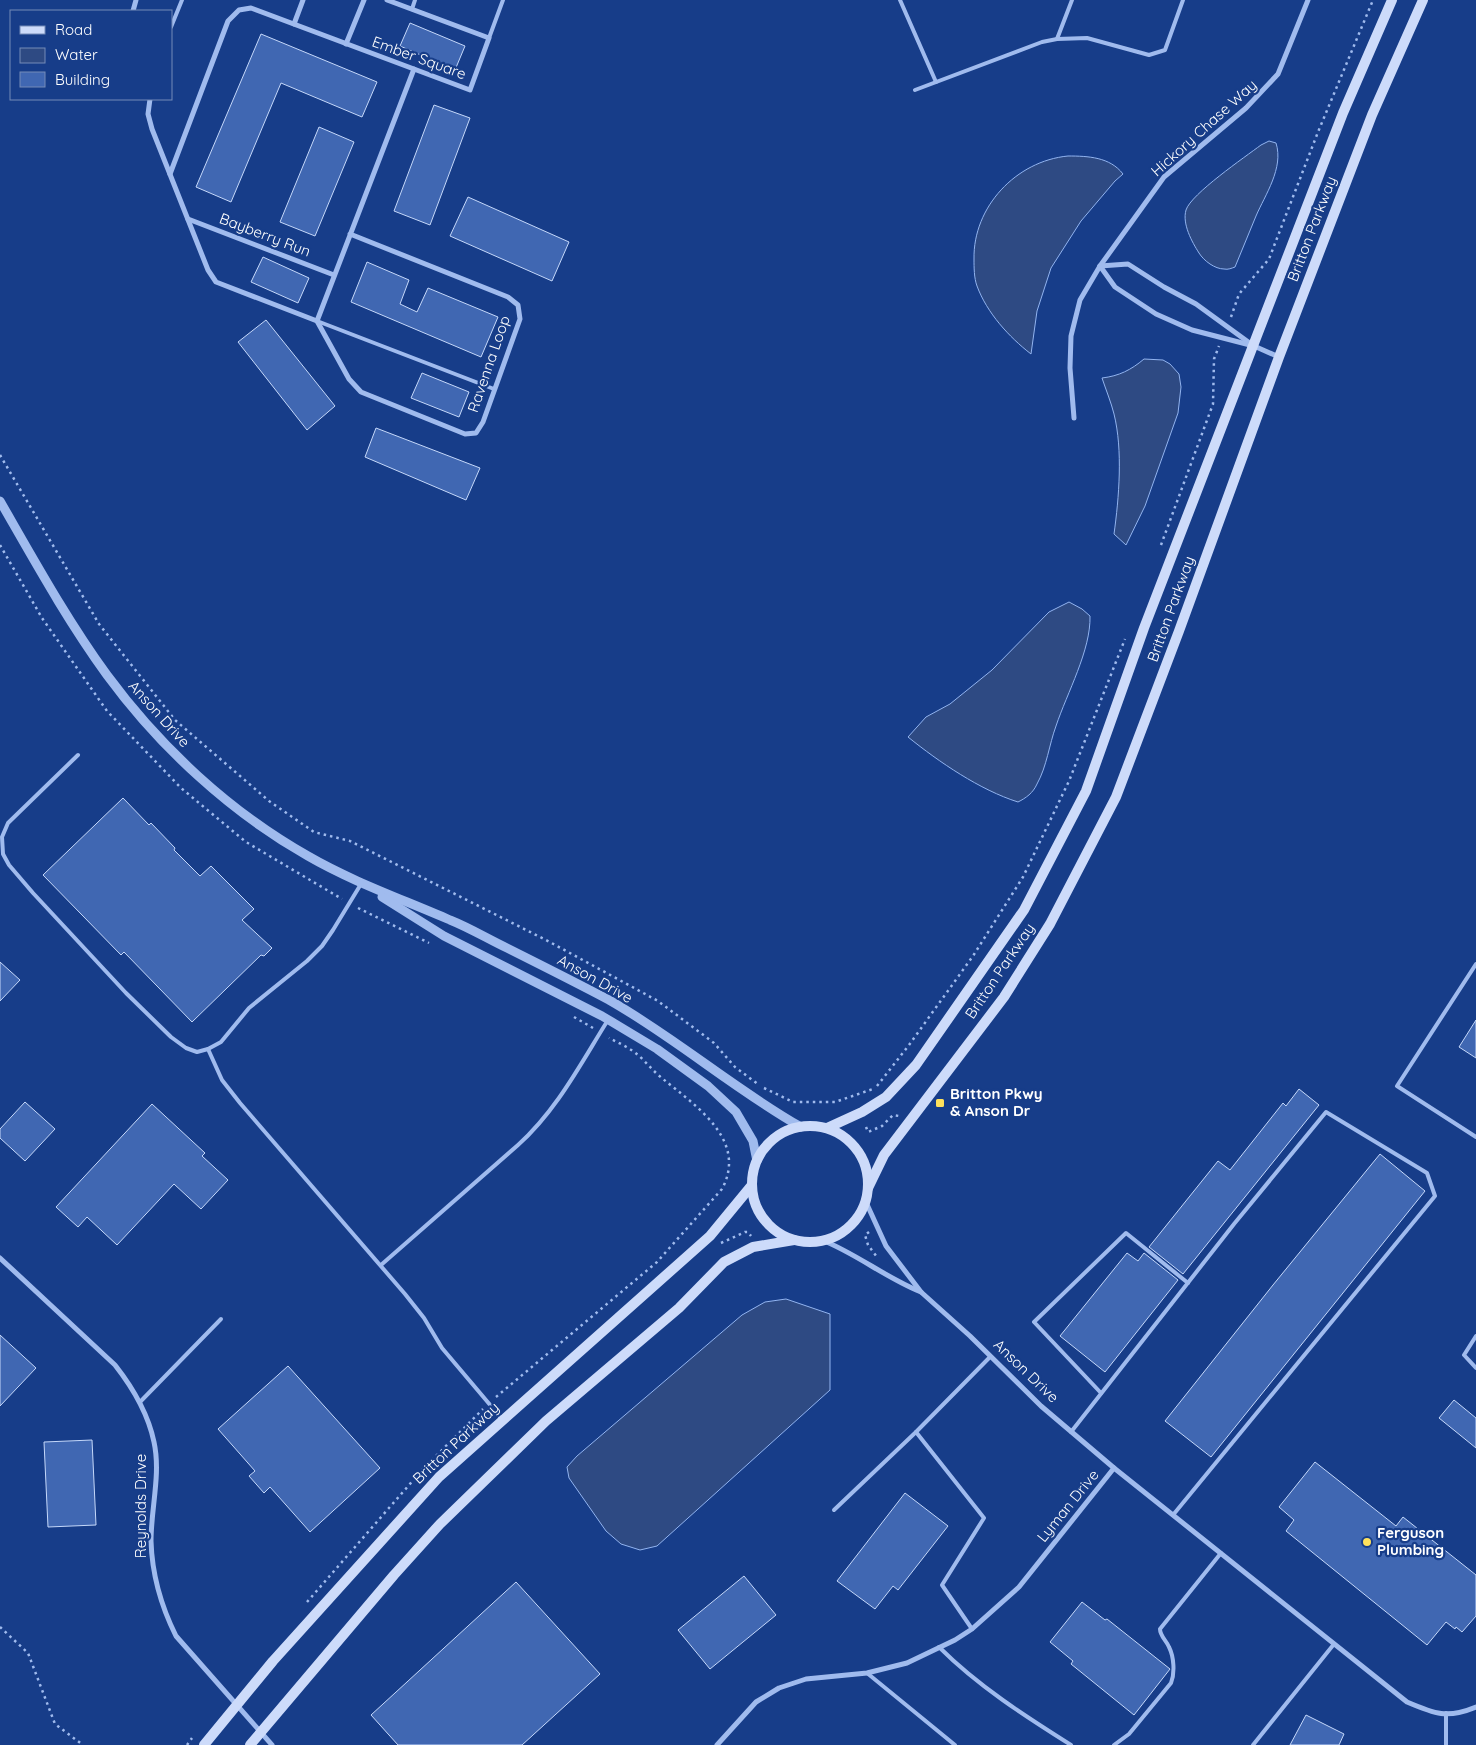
<svg xmlns="http://www.w3.org/2000/svg" width="1476" height="1745" viewBox="0 0 1476 1745" font-family="Quicksand,sans-serif">
	<style>
		.water { fill: #2e4a83; stroke: #92b4f0 }
		.building { fill: #4067b2; stroke: #c5d8fa }
		.lines { fill: none; stroke-linecap: round; stroke-linejoin: round }
		.path { stroke: #a0bbee; stroke-width: 2.5; stroke-dasharray: 2.5 4; stroke-linecap: butt }
		.service { stroke: #a0bbee; stroke-width: 4 }
		.minor { stroke: #a0bbee; stroke-width: 5 }
		.tertiary { stroke: #a0bbee; stroke-width: 9 }
		.secondary { stroke: #cddbfa; stroke-width: 10 }
		.poi-dot { fill: #ffe15c; stroke: #173d89; stroke-width: 2 }
		.labels { text-anchor: middle; stroke-width: 4.5; stroke-linejoin: round; paint-order: stroke }
		.street-label { font-size: 15px; fill: #fff; stroke: #173d89 }
		.poi-label { font-size: 15px; font-weight: bold; fill: #fff; stroke: #173d89; text-anchor: start }
	</style>
	<rect width="100%" height="100%" fill="#173d89"/>
	<g class="water">
		<path d="M1269 141 1276 143C1284 168 1265 195 1256 216 1249 233 1242 250 1235 267 1232 268 1228 270 1224 269 1215 269 1204 261 1199 253 1192 242 1182 224 1186 210 1191 194 1245 157 1261 145Z"/>
		<path d="M1068 156C1088 156 1110 157 1123 174L1115 181 1081 221 1051 268 1037 311 1031 354C1009 337 987 313 977 286 974 278 974 267 974 259 973 207 1016 161 1068 156Z"/>
		<path d="M1144 359 1163 360 1170 364 1179 374 1181 387 1178 413 1145 506 1126 545 1114 534C1119 498 1123 450 1114 414 1111 402 1106 390 1102 378 1119 376 1131 370 1144 359Z"/>
		<path d="M1069 602 1082 609 1090 616C1091 650 1067 693 1056 726 1049 745 1047 766 1037 784 1033 793 1026 798 1018 802 980 790 939 762 908 737L926 717 950 704 992 670 1049 612Z"/>
		<path d="M786 1299 830 1314V1390L657 1546 640 1550 621 1544 606 1531 569 1478 567 1467 577 1456 742 1315 765 1302Z"/>
	</g>
	<g class="building">
		<path d="M410 23 465 46 455 70 400 46Z"/>
		<path d="M261 34 377 82 362 117 281 83 231 202 196 187Z"/>
		<path d="M434 105 470 118 430 225 394 211Z"/>
		<path d="M319 127 354 142 315 236 280 222Z"/>
		<path d="M468 197 569 242 552 281 450 236Z"/>
		<path d="M263 257 309 278 298 303 251 282Z"/>
		<path d="M367 262 409 280 400 304 417 312 428 288 498 317 481 357 351 302Z"/>
		<path d="M266 320 335 406 307 430 238 342Z"/>
		<path d="M422 373 469 392 459 417 411 398Z"/>
		<path d="M376 428 480 468 466 500 365 457Z"/>
		<path d="M123 798 149 825 151 823 175 848 174 850 200 876 211 866 254 909 242 920 272 948 264 956 261 955 192 1022 124 952 121 955 43 875Z"/>
		<path d="M0 962 20 980 0 1001Z"/>
		<path d="M1476 1020V1058L1459 1047Z"/>
		<path d="M1299 1089 1319 1105 1183 1274 1149 1247 1218 1161 1230 1170 1283 1103 1286 1106Z"/>
		<path d="M25 1102 55 1129 25 1161 0 1138V1129Z"/>
		<path d="M152 1104 205 1153 202 1156 228 1180 201 1209 174 1184 117 1245 87 1217 78 1227 56 1207Z"/>
		<path d="M1380 1154 1425 1191 1211 1457 1165 1421 1273 1285Z"/>
		<path d="M1127 1253 1138 1261 1144 1253 1178 1280 1105 1372 1060 1336Z"/>
		<path d="M0 1335 36 1368 0 1406Z"/>
		<path d="M288 1366 380 1468 310 1532 270 1487 264 1493 249 1476 255 1471 218 1429Z"/>
		<path d="M1454 1400 1476 1418V1448L1439 1418Z"/>
		<path d="M92 1440 96 1525 48 1527 44 1442Z"/>
		<path d="M1315 1462 1396 1526 1403 1517 1476 1575V1616L1462 1632 1456 1627 1455 1629 1446 1622 1427 1645 1286 1531 1294 1520 1279 1507Z"/>
		<path d="M905 1493 948 1526 898 1590 893 1586 875 1609 837 1581Z"/>
		<path d="M744 1576 776 1615 710 1669 678 1630Z"/>
		<path d="M516 1582 600 1674 522 1745H398L371 1715Z"/>
		<path d="M1082 1602 1105 1620 1107 1619 1170 1669 1134 1715 1071 1664 1073 1661 1050 1642Z"/>
		<path d="M1306 1715 1344 1734 1339 1745H1290Z"/>
	</g>
	<g class="lines">
		<g class="path">
			<path d="M1231 317 1239 294 1269 259 1318 132 1373 0"/>
			<path d="M0 455 99 624 175 720 269 801 314 832 350 841 546 940 658 1001 714 1043 735 1067 759 1085"/>
			<path d="M0 545 42 618 107 711 181 788 246 842 342 899"/>
			<path d="M1161 545 1213 404 1214 359 1219 346"/>
			<path d="M358 908 429 943"/>
			<path d="M574 1017 593 1028"/>
			<path d="M877 1086 909 1045 973 956 1023 877 1069 781 1125 639"/>
			<path d="M764 1088 793 1102H835L873 1089"/>
			<path d="M866 1127 868 1132 882 1126 893 1115 899 1116"/>
			<path d="M869 1232 865 1235 868 1245 877 1257"/>
			<path d="M721 1243 745 1232H748L751 1236"/>
			<path d="M496 1397 657 1262 722 1189C748 1140 696 1106 663 1079 654 1072 647 1063 638 1055 630 1048 619 1043 609 1038"/>
			<path d="M307 1602 423 1469 483 1409"/>
			<path d="M0 1627 28 1653 55 1724 83 1745"/>
			<path d="M187 1745 192 1738"/>
		</g>
		<g class="service">
			<path d="M900 0 936 82"/>
			<path d="M412 9 415 0"/>
			<path d="M171 27 182 0"/>
			<path d="M489 38 503 0"/>
			<path d="M1057 39 1072 0"/>
			<path d="M915 90 1042 42 1057 39 1087 38 1149 55 1165 50 1183 0"/>
			<path d="M317 321 494 389"/>
			<path d="M78 755 8 823 2 837 3 854 9 865 33 893 126 993 171 1037 186 1048 197 1052 208 1049 221 1042 249 1008 307 961 322 946 333 930 361 884"/>
			<path d="M1476 964 1397 1086 1476 1137"/>
			<path d="M208 1049 222 1080 240 1103 405 1294 424 1318 442 1348 502 1419"/>
			<path d="M381 1265 518 1145C557 1110 581 1063 608 1020"/>
			<path d="M1476 1336 1464 1355 1476 1368"/>
			<path d="M1101 1393 1034 1322 1126 1233 1188 1283"/>
			<path d="M140 1402 221 1319"/>
			<path d="M1071 1432 1234 1224 1326 1112 1427 1173 1435 1196 1173 1515"/>
			<path d="M834 1510 916 1432"/>
			<path d="M972 1629 942 1585 984 1518 916 1432 990 1357"/>
			<path d="M939 1647C978 1686 1025 1716 1071 1745"/>
			<path d="M867 1673 955 1745"/>
			<path d="M1114 1745 1129 1734 1171 1683C1175 1673 1174 1657 1169 1647 1166 1640 1160 1636 1160 1629L1221 1553"/>
			<path d="M1253 1745 1334 1644"/>
			<path d="M1446 1745V1713"/>
		</g>
		<g class="minor">
			<path d="M133 11 136 0"/>
			<path d="M294 24 303 0"/>
			<path d="M346 44 364 0"/>
			<path d="M150 99 148 114 152 129 208 270 216 282 317 321"/>
			<path d="M170 174 228 21 239 10 251 8 470 90 489 38 387 0"/>
			<path d="M188 219 334 275"/>
			<path d="M350 234 508 297 518 305 520 319 483 422 476 433 465 434 361 392 349 379 317 321 414 69"/>
			<path d="M1100 266 1115 287 1156 314 1192 330 1254 346 1279 357"/>
			<path d="M1100 266 1128 264 1164 287 1196 304 1251 344"/>
			<path d="M1074 418 1070 368 1071 336 1080 300 1100 266 1164 177 1246 108 1278 74 1308 0"/>
			<path d="M865 1200 886 1246 921 1292 970 1336 1041 1406 1114 1468 1407 1702C1435 1714 1447 1719 1476 1707"/>
			<path d="M822 1240C857 1254 886 1278 921 1292"/>
			<path d="M0 1258 115 1365C133 1388 148 1413 154 1442 161 1474 151 1508 151 1541 152 1574 161 1606 176 1636L272 1745"/>
			<path d="M717 1745 756 1702 779 1688 806 1679 867 1673 907 1663 955 1640 972 1629 1019 1587 1114 1468"/>
		</g>
		<g class="tertiary">
			<path d="M0 501C34 560 67 620 107 675 160 747 230 812 308 856 353 882 402 899 450 920 470 928 488 939 507 948 541 965 575 982 609 1000 676 1038 734 1089 801 1127"/>
			<path d="M382 897 444 936 602 1016 657 1049 708 1086 736 1112 753 1141 757 1161"/>
		</g>
		<g class="secondary">
			<circle cx="810" cy="1184" r="58"/>
			<path d="M827 1128 862 1112 886 1097 916 1065 1024 910 1086 791 1144 628 1343 113 1392 0"/>
			<path d="M868 1188 884 1155 1004 997 1050 924 1116 797 1179 631 1279 357 1372 115 1423 0"/>
			<path d="M204 1745 273 1661 439 1477 710 1236 752 1185"/>
			<path d="M250 1745 394 1575 440 1524 546 1421 679 1308 724 1262 753 1247 794 1240"/>
		</g>
	</g>
	<g class="poi-dot">
		<rect x="935" y="1098" width="10" height="10" rx="2.5"/>
		<circle cx="1367" cy="1542" r="5"/>
	</g>
	<g class="labels">
		<g class="street-label">
			<text transform="translate(419 58) rotate(20)" y="5">Ember Square</text>
			<text transform="translate(1204 128) rotate(-42)" y="5">Hickory Chase Way</text>
			<text transform="translate(1312 229) rotate(-69)" y="5">Britton Parkway</text>
			<text transform="translate(265 235) rotate(21)" y="5">Bayberry Run</text>
			<text transform="translate(489 364) rotate(-71)" y="5">Ravenna Loop</text>
			<text transform="translate(1171 609) rotate(-70)" y="5">Britton Parkway</text>
			<text transform="translate(159 714) rotate(48)" y="5">Anson Drive</text>
			<text transform="translate(1000 971) rotate(-56)" y="5">Britton Parkway</text>
			<text transform="translate(595 979) rotate(29)" y="5">Anson Drive</text>
			<text transform="translate(1026 1371) rotate(44)" y="5">Anson Drive</text>
			<text transform="translate(456 1443) rotate(-43)" y="5">Britton Parkway</text>
			<text transform="translate(141 1506) rotate(-90)" y="5">Reynolds Drive</text>
			<text transform="translate(1068 1506) rotate(-51)" y="5">Lyman Drive</text>
		</g>
		<g class="poi-label">
			<text x="950" y="1099">Britton Pkwy<tspan x="950" dy="17">&amp; Anson Dr</tspan></text>
			<text x="1377" y="1538">Ferguson<tspan x="1377" dy="17">Plumbing</tspan></text>
		</g>
	</g>
	<rect x="10" y="10" width="162" height="90" fill="#173d89" stroke="#748bb8"/>
	<rect x="20" y="26" width="25" height="8" fill="#cddbfa" stroke="#748bb8"/>
	<text x="55" y="35" font-size="15" fill="#ffffff">Road</text>
	<rect x="20" y="48" width="25" height="15" fill="#2e4a83" stroke="#748bb8"/>
	<text x="55" y="60" font-size="15" fill="#ffffff">Water</text>
	<rect x="20" y="72" width="25" height="15" fill="#4067b2" stroke="#748bb8"/>
	<text x="55" y="85" font-size="15" fill="#ffffff">Building</text>
</svg>
